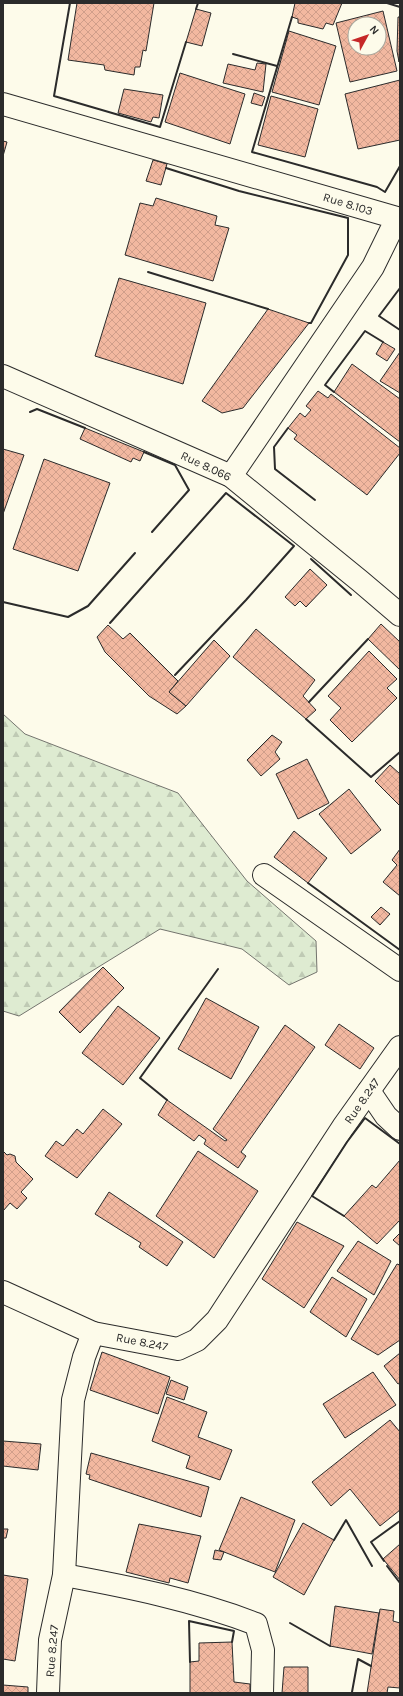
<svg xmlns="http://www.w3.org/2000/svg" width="403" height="1696" viewBox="0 0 403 1696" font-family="Karla,sans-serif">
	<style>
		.forest { fill: url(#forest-firs); stroke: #74746e }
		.building { fill: url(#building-cross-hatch); stroke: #2b2b2b; fill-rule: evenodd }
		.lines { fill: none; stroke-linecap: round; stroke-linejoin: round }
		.minor-casing { stroke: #2b2b2b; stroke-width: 24 }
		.minor { stroke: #fdfbea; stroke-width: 22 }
		.wall { stroke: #2b2b2b; stroke-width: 2 }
		.labels { text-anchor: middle; stroke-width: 3; stroke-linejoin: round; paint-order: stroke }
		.street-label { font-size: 12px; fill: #2b2b2b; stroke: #fdfbea }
	</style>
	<defs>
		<pattern id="forest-firs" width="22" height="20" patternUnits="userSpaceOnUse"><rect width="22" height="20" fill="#deebd1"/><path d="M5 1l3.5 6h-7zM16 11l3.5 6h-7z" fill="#bfcab4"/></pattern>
		<pattern id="building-cross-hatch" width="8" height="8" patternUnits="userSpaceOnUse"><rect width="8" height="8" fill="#f2b8a0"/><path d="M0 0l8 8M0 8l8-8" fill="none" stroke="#d09e8a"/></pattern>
	</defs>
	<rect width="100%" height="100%" fill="#fdfbea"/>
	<path class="forest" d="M3 714 25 734 178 793 247 881 316 941 317 972 289 985 242 949 160 929 19 1016 3 1011Z"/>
	<g class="building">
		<path d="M77 3H154L146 51 143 50 140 67H135L134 75 105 70 104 65 68 60Z"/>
		<path d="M295 3H342L333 25 326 23 323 29 298 23V19L292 17Z"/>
		<path d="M196 9 211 13 202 46 186 42Z"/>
		<path d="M383 11 397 71 350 82 336 23ZM355 24H379V48H355Z"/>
		<path d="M398 17H400L399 62 397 51Z"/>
		<path d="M289 31 336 46 319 105 272 92Z"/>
		<path d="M257 63 266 64 263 92 223 83 228 64 255 70Z"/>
		<path d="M180 73 245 94 230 144 165 122Z"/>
		<path d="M400 80V140L358 149 345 94Z"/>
		<path d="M124 89 163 95 159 118 153 117 151 122 118 113Z"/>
		<path d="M254 93 265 97 262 106 251 103Z"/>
		<path d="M271 96 318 109 305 157 258 145Z"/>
		<path d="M3 141 7 142 3 156Z"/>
		<path d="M153 160 167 164 161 185 146 181Z"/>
		<path d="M156 198 217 216 215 225 229 228 213 281 125 255 140 203 153 206Z"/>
		<path d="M119 278 206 303 183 384 95 356Z"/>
		<path d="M268 309 309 323 243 408 222 413 202 401Z"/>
		<path d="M383 342 395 349 387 361 376 354Z"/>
		<path d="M400 352V393L380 381Z"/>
		<path d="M352 364 400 399V442L334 392Z"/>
		<path d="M318 391 328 398 331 394 400 448V453L367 495 294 439 297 435 288 428 300 413 305 417 311 410 306 406Z"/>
		<path d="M85 428 144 452 140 461 133 458 131 462 80 439Z"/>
		<path d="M3 449 24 455 3 514Z"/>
		<path d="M44 459 110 483 78 571 13 549Z"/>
		<path d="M310 569 327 585 306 607 300 601 295 606 285 597Z"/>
		<path d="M381 624 400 642V670L368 639Z"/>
		<path d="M108 625 123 639 130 633 178 681 169 692 186 706 177 714 149 696 105 652 97 637Z"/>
		<path d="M256 629 315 680 303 696 316 710 306 719 233 657Z"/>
		<path d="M214 640 230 656 186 706 169 692Z"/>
		<path d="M369 651 397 679 387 688 397 698 352 742 330 720 341 708 328 696Z"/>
		<path d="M272 735 282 742 275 752 280 759 261 776 247 760Z"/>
		<path d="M307 759 329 803 298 819 276 774Z"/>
		<path d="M390 765 400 774V806L375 781Z"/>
		<path d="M349 789 381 830 351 854 319 814Z"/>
		<path d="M294 831 327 858 308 883 274 857Z"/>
		<path d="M400 849V896L383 882 397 865 392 860Z"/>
		<path d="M381 907 390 914 380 925 371 917Z"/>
		<path d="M103 967 124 988 80 1033 59 1012Z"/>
		<path d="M206 998 259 1027 231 1079 178 1049Z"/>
		<path d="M118 1006 160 1038 123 1085 82 1053Z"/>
		<path d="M339 1024 374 1048 360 1069 325 1045Z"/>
		<path d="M285 1025 315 1047 241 1152 246 1156 238 1168 204 1144 206 1140 199 1135 194 1141 158 1115 167 1100 225 1141 227 1140 213 1129Z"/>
		<path d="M103 1109 122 1124 77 1178 45 1156 56 1141 63 1146 77 1129 83 1134Z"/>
		<path d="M3 1151 7 1155 10 1154 15 1156 16 1162 33 1179 21 1192 27 1198 17 1209 10 1203 3 1211Z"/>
		<path d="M198 1151 258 1191 214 1258 156 1216Z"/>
		<path d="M400 1160V1220L377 1244 344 1216 372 1185 376 1188Z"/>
		<path d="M109 1192 183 1242 167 1266 139 1247 141 1243 95 1214Z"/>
		<path d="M297 1222 344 1246 304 1308 262 1279Z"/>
		<path d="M400 1233V1246L393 1240Z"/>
		<path d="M358 1241 391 1261 374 1295 337 1271Z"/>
		<path d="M397 1264 400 1265V1340L378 1355 351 1339Z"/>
		<path d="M332 1277 367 1299 346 1337 310 1312Z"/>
		<path d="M102 1352 170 1377 158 1414 90 1390Z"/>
		<path d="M400 1353V1383L398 1384 384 1366Z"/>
		<path d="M373 1372 396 1405 345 1438 323 1404Z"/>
		<path d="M171 1380 188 1387 184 1400 166 1394Z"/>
		<path d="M167 1397 207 1412 198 1437 232 1450 220 1480 186 1468 190 1456 152 1441Z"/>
		<path d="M390 1420 400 1432V1510L380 1526 350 1489 331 1506 312 1482Z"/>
		<path d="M3 1441 41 1444 38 1470 3 1466Z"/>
		<path d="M91 1453 209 1487 201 1517 89 1479 90 1475 86 1474Z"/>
		<path d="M241 1497 295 1520 275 1572 219 1550Z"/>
		<path d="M303 1523 334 1540 304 1595 273 1577Z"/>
		<path d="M139 1524 201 1536 188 1583 170 1578 169 1583 126 1572Z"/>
		<path d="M3 1529H8L6 1538H3Z"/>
		<path d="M400 1544V1580L383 1559Z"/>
		<path d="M215 1550 224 1552 221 1560 213 1559Z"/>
		<path d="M3 1575 28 1579 15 1661 3 1659Z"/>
		<path d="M335 1606 379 1613 372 1654 330 1646Z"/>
		<path d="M380 1609 394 1611 393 1621 400 1623V1688L388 1687 387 1693H367Z"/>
		<path d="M232 1642 234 1682 250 1684V1693H190V1662L199 1661V1643Z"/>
		<path d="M284 1667H308V1693H282Z"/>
		<path d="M3 1685 28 1687V1693H3Z"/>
	</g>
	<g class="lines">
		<g class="minor-casing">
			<g id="minor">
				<path d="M3 104 397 218 373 267 231 476"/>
				<path d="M3 376 231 476 360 581 400 615"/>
				<path d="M264 875 400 970"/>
				<path d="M369 1091 386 1116 400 1129"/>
				<path d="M3 1292 93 1333"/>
				<path d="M64 1575C129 1587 194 1600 256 1624L263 1650 262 1693"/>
				<path d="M48 1693 50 1640 64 1575 73 1400 84 1357 93 1333 178 1349 197 1340 217 1320 343 1127 400 1047"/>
			</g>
		</g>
		<use href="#minor" class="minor"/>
		<g class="wall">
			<path d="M70 3 54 96 160 127 186 42"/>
			<path d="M387 3 400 7"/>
			<path d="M196 9 198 3"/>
			<path d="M292 17 252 152 377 187 385 192 400 166"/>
			<path d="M233 54 277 66"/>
			<path d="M166 168 239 191 348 218V255L311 323H309"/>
			<path d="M148 272 268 309"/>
			<path d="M400 288 379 316 400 330"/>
			<path d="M334 392 325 385 365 331 383 342"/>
			<path d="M30 412 37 409 85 428"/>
			<path d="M288 428 274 447 275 469 315 500"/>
			<path d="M144 452 175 465 189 490 152 532"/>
			<path d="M311 559 351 595"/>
			<path d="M3 602 68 617 88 606 135 553"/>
			<path d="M110 623 226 493 294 546 246 600 175 675"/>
			<path d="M309 702 368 639"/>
			<path d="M306 719 371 777 400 752"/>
			<path d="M308 883 400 950"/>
			<path d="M167 1100 140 1078 218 969"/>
			<path d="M344 1216 312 1196 347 1142 365 1118 400 1144"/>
			<path d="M334 1540 346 1520 372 1566"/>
			<path d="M384 1561 371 1542 400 1521"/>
			<path d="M387 1566 400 1583"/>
			<path d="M290 1623 330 1646"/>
			<path d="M190 1662 189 1621 234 1631 232 1642"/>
			<path d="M352 1692 358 1659 371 1666"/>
		</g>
	</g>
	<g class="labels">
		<g class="street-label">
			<text transform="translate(348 204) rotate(17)" y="4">Rue 8.103</text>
			<text transform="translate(206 466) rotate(25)" y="4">Rue 8.066</text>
			<text transform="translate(362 1101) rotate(-55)" y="4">Rue 8.247</text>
			<text transform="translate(142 1342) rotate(11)" y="4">Rue 8.247</text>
			<text transform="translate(52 1651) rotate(-85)" y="4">Rue 8.247</text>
		</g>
	</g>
	<rect width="403" height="1696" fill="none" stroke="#2b2b2b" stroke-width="8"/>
	<g transform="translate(367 36) rotate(50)"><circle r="19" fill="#fdfbea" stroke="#a9a89e"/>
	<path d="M0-3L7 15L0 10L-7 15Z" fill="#c62828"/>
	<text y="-6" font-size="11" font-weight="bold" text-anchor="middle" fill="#2b2b2b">N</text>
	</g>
</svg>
